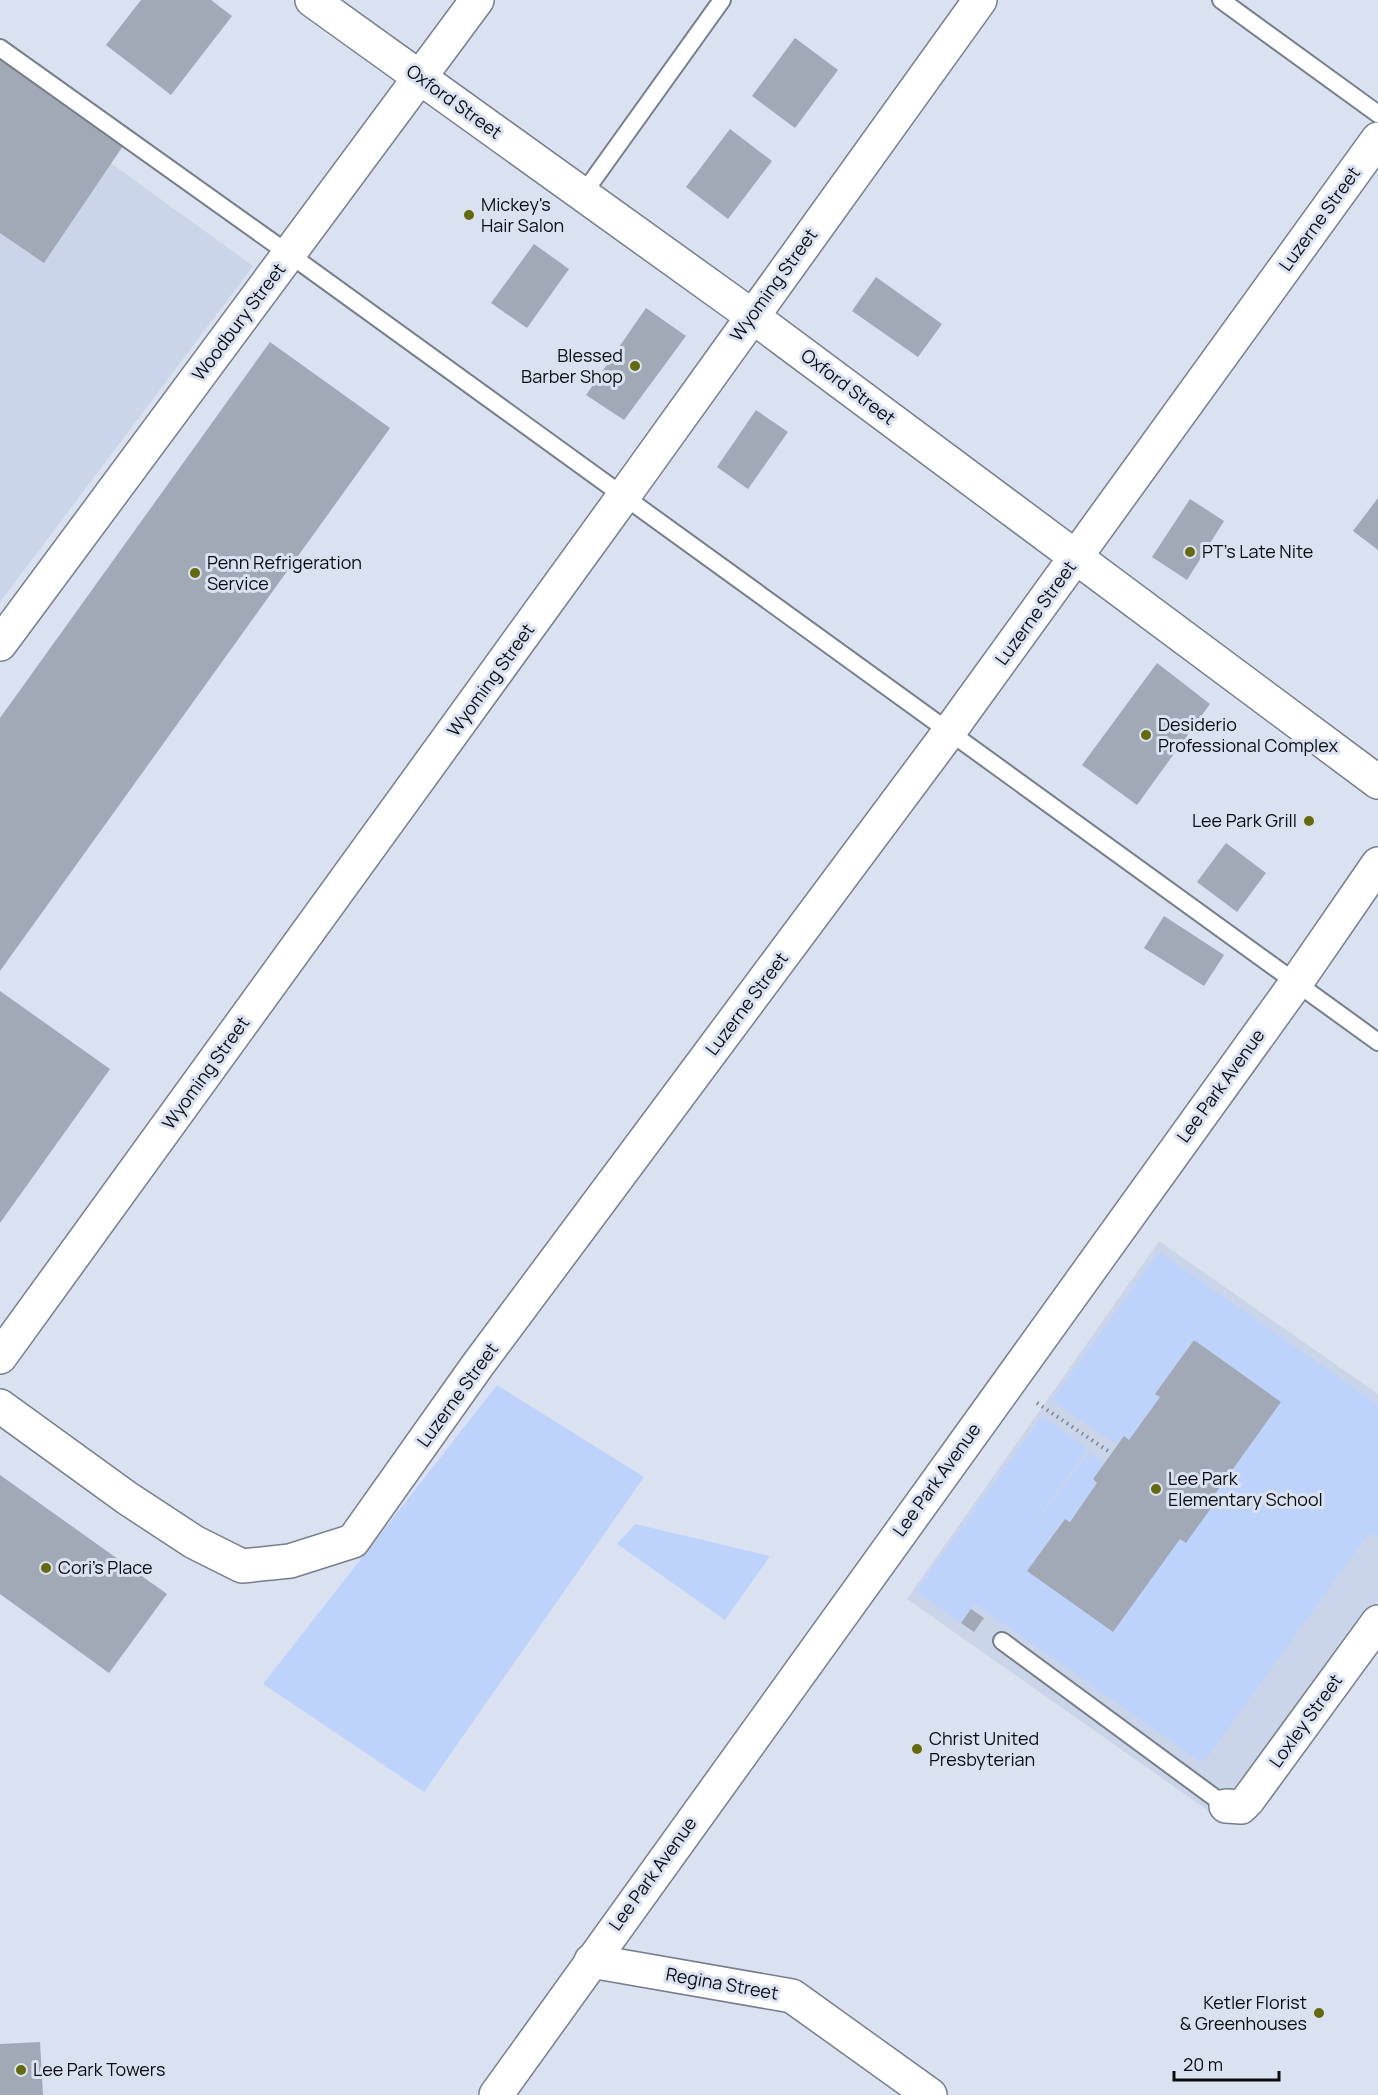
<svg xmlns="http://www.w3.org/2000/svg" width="1378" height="2095" viewBox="0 0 1378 2095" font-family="Manrope,sans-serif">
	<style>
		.built { fill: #cad5ea }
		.green { fill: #bed3fb }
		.building { fill: #a1a9b7 }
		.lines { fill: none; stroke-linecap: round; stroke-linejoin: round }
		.lane-casing { stroke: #777e8b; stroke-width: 20 }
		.street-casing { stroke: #777e8b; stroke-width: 36 }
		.secondary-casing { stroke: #777e8b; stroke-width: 36 }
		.path { stroke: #808691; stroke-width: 4; stroke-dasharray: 1.5 4.5; stroke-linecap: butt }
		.lane { stroke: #fff; stroke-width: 16 }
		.street { stroke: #fff; stroke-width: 33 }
		.secondary { stroke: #fff; stroke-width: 33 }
		.poi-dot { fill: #646a0c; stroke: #dae2f1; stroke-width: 2 }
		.labels { text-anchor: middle; stroke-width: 6; stroke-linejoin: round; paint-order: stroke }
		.street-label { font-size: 18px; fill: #0b0d12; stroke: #dae2f1 }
		.poi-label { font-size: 18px; fill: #0b0d12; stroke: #dae2f1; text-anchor: start }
	</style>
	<rect width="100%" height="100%" fill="#dae2f1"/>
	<g class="built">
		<path d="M0 83 253 266 0 602Z"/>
		<path d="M1159 1241 1378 1394V1601L1223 1821 907 1599Z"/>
	</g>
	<g class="green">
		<path d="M1159 1252 1378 1405V1538L1369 1533 1207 1758 1200 1761 975 1604 961 1623 916 1591 1042 1416 1088 1449 1003 1565 1089 1452 1105 1462 1093 1479 1097 1483 1070 1522 1064 1519 1028 1571 1113 1632 1180 1539 1219 1497 1215 1494 1281 1402 1194 1340 1156 1394 1160 1397 1129 1440 1123 1436 1117 1445 1052 1400Z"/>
		<path d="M497 1385 644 1477 424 1792 263 1684Z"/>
		<path d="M635 1524 770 1556 725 1620 617 1544Z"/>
	</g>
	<g class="building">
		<path d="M141 0H211L232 16 171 95 106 45Z"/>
		<path d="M795 38 838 70 795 128 752 96Z"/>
		<path d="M0 56 127 140 44 263 0 233Z"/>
		<path d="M730 129 772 161 728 219 686 187Z"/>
		<path d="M534 244 569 269 527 328 491 303Z"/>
		<path d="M876 277 942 324 918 357 852 311Z"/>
		<path d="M646 308 686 336 624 420 586 395Z"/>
		<path d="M270 342 390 428 0 971V718Z"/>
		<path d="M756 410 788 432 748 489 717 467Z"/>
		<path d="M1378 498V550L1353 531Z"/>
		<path d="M1190 499 1224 521 1187 580 1152 557Z"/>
		<path d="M1157 663 1210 704 1137 805 1082 765Z"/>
		<path d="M1226 843 1266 873 1237 912 1197 882Z"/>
		<path d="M1164 916 1224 955 1204 986 1144 948Z"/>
		<path d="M0 991 110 1069 0 1223Z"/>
		<path d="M1194 1340 1281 1402 1215 1494 1219 1497 1186 1543 1180 1539 1113 1632 1027 1571 1065 1519 1070 1522 1097 1483 1093 1479 1124 1436 1129 1440 1160 1397 1155 1394Z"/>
		<path d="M0 1475 167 1594 109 1673 0 1594Z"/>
		<path d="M971 1609 984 1618 974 1632 961 1623Z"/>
		<path d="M40 2042 43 2095H0V2044Z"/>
	</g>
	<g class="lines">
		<g class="lane-casing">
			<g id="lane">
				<path d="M1221 0 1378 114"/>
				<path d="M0 48 289 254 1378 1042"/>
				<path d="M583 194 722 0"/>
				<path d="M1002 1641 1226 1806"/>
			</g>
		</g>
		<g class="street-casing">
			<g id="street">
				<path d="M0 644 477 0"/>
				<path d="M0 1357 623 497 980 0"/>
				<path d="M0 1406 127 1498 194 1542 242 1566 290 1561 353 1541 477 1366 949 732 1378 139"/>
				<path d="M1226 1806 1241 1807 1248 1800 1378 1622"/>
				<path d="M591 1961 792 1996 930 2095"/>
				<path d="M496 2095 1296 983 1378 864"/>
			</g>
		</g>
		<g class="secondary-casing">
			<path id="secondary" d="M312 0 752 316 1378 782"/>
		</g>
		<path class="path" d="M1037 1403 1111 1453"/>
		<use href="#lane" class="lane"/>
		<use href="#street" class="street"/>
		<use href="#secondary" class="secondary"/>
	</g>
	<g class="poi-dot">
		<circle cx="469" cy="215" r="6"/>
		<circle cx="635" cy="366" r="6"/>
		<circle cx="1190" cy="552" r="6"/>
		<circle cx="195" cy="573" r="6"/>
		<circle cx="1146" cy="735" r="6"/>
		<circle cx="1309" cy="821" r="6"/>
		<circle cx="1156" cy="1489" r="6"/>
		<circle cx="46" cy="1568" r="6"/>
		<circle cx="917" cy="1749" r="6"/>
		<circle cx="1319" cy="2013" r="6"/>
		<circle cx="21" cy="2070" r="6"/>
	</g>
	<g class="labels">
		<g class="street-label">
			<text transform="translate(454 102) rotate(36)" y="6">Oxford Street</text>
			<text transform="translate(1320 219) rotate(-54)" y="6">Luzerne Street</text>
			<text transform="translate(774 285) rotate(-54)" y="6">Wyoming Street</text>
			<text transform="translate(239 322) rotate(-53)" y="6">Woodbury Street</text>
			<text transform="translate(848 387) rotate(37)" y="6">Oxford Street</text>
			<text transform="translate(1036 613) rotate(-54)" y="6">Luzerne Street</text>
			<text transform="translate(491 680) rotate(-54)" y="6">Wyoming Street</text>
			<text transform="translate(747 1004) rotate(-53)" y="6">Luzerne Street</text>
			<text transform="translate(206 1073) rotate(-54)" y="6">Wyoming Street</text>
			<text transform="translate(1221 1086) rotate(-54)" y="6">Lee Park Avenue</text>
			<text transform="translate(458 1395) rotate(-54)" y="6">Luzerne Street</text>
			<text transform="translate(937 1480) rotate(-54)" y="6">Lee Park Avenue</text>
			<text transform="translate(1306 1721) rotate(-54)" y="6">Loxley Street</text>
			<text transform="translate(653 1874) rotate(-54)" y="6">Lee Park Avenue</text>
			<text transform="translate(722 1984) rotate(10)" y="6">Regina Street</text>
		</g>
		<g class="poi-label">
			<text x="481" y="211">Mickey's<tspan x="481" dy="21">Hair Salon</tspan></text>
			<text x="623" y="362" text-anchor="end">Blessed<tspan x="623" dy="21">Barber Shop</tspan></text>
			<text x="1202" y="558">PT's Late Nite</text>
			<text x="207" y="569">Penn Refrigeration<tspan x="207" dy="21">Service</tspan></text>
			<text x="1158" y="731">Desiderio<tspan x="1158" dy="21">Professional Complex</tspan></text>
			<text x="1297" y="827" text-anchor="end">Lee Park Grill</text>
			<text x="1168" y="1485">Lee Park<tspan x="1168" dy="21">Elementary School</tspan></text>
			<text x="58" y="1574">Cori's Place</text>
			<text x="929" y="1745">Christ United<tspan x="929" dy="21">Presbyterian</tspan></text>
			<text x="1307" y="2009" text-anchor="end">Ketler Florist<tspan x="1307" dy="21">&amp; Greenhouses</tspan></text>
			<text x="33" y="2076">Lee Park Towers</text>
		</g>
	</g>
	<path d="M1174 2071v9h105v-9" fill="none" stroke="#0b0d12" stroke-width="3"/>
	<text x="1183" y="2071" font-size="18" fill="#0b0d12" stroke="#dae2f1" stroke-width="4.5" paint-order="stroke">20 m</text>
</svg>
